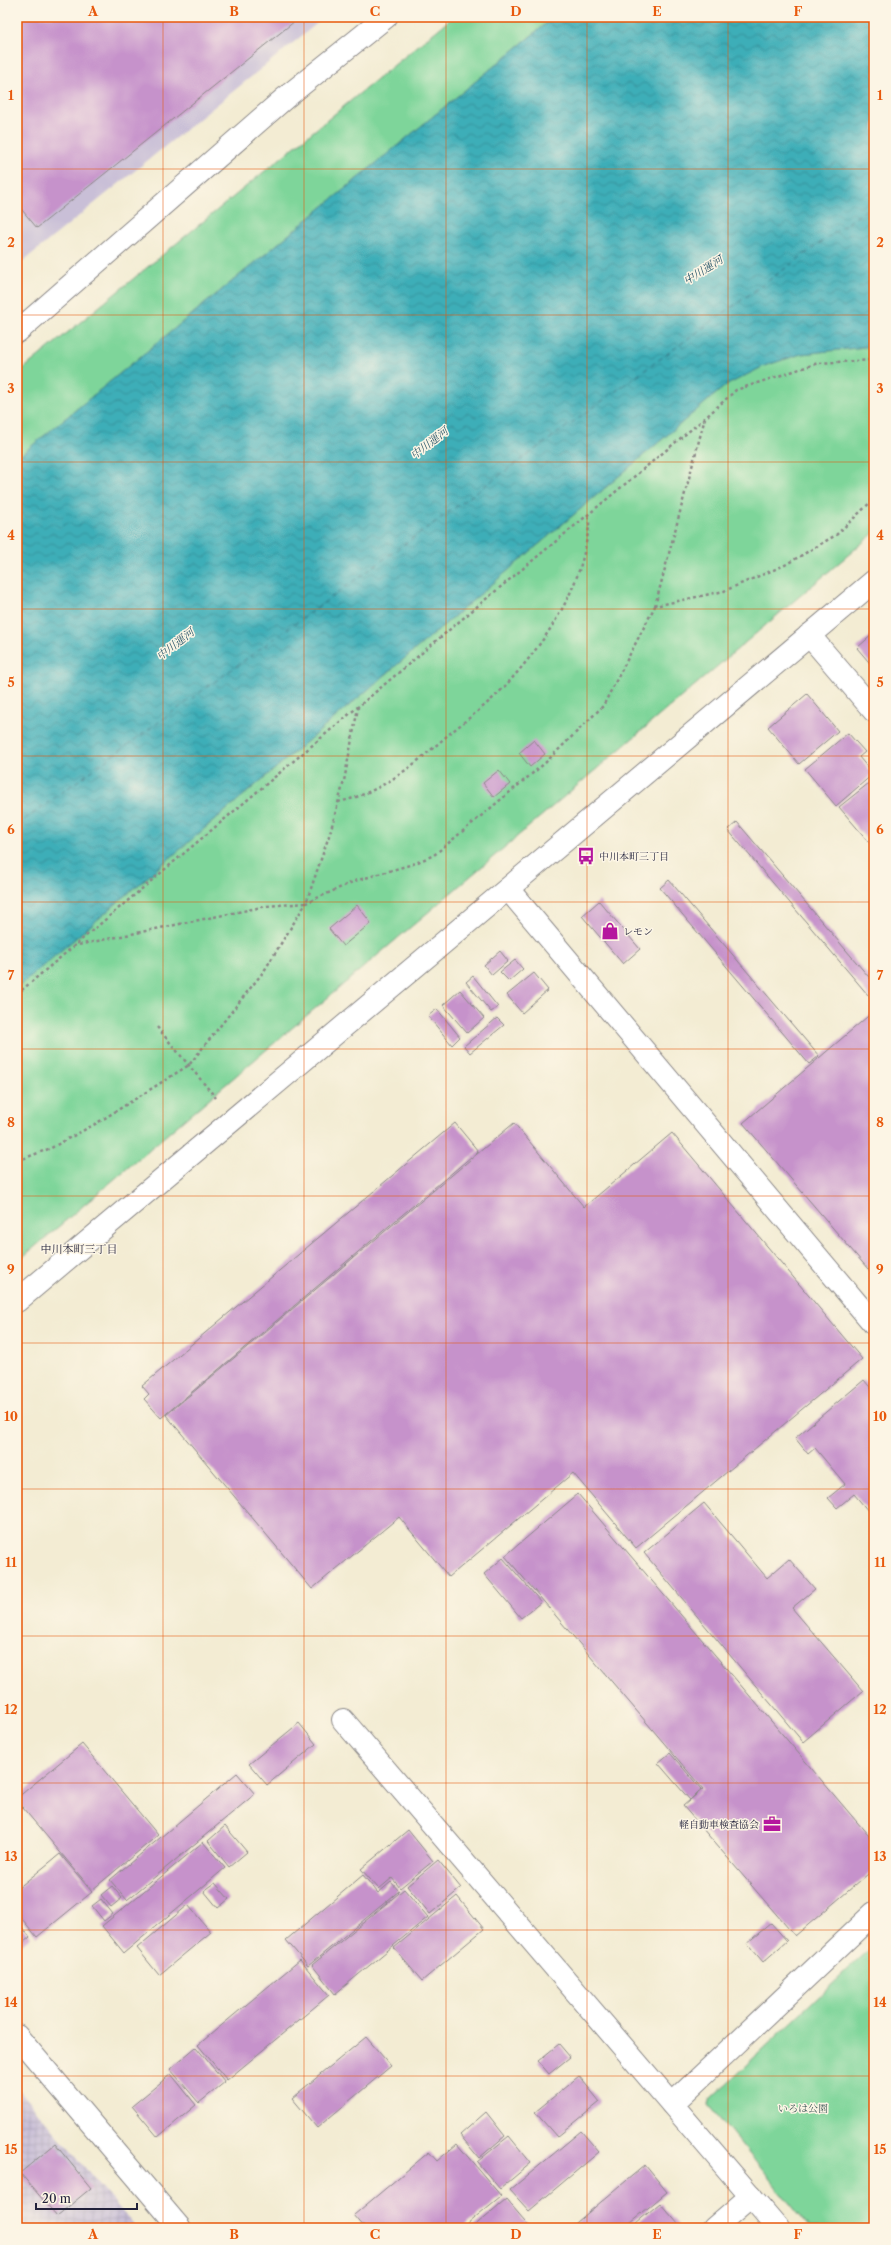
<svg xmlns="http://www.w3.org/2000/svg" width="891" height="2245" viewBox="0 0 891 2245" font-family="'Libre Caslon Text','Noto Serif JP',serif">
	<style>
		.industrial { fill: url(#industrial-grid) }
		.railway { fill: #c9bfd7 }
		.green { fill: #7ed59a; stroke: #507c6a }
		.water { fill: url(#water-waves); stroke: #30687a }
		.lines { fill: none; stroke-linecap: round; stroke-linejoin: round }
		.ferry { stroke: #2d5a6d; stroke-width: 1; stroke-dasharray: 5 4; stroke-linecap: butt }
		.building { fill: #c692cb }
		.minor-casing { stroke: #8a8787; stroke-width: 24 }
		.path { stroke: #8a8787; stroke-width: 2.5; stroke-dasharray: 3 3; stroke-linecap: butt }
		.minor { stroke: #fff; stroke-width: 22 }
		.grid { fill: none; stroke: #e8590c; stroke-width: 1; stroke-opacity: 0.55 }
		.labels { text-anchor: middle; stroke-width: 3; stroke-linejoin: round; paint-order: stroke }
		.poi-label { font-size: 10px; fill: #22223b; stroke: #fcf5e5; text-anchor: start }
		.park-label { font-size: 10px; fill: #3e5858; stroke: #fcf5e5 }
		.water-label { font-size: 11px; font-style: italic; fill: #2d5a6d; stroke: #fcf5e5 }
		.neighbourhood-label { font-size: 11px; fill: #22223b; stroke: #fcf5e5 }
		.neatline { fill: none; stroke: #e8590c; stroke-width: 1.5 }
		.grid-label { font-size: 13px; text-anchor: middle; font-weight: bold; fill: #e8590c }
	</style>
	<defs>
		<pattern id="industrial-grid" width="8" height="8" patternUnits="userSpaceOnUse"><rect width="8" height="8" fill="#c9bfd7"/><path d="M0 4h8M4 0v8" fill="none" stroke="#aca4b9"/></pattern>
		<pattern id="water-waves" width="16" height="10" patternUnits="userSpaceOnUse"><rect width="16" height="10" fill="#3eaeb8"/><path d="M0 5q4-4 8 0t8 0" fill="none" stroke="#348d97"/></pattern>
	</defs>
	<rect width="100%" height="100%" fill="#fcf5e5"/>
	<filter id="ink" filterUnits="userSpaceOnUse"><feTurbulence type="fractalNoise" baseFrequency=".025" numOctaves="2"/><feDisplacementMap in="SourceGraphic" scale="8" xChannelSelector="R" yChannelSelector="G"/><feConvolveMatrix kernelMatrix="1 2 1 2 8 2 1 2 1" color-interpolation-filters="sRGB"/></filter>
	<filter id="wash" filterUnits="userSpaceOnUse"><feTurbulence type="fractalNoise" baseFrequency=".012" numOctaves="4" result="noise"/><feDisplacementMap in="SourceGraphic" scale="16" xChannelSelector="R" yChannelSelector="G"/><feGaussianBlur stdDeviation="0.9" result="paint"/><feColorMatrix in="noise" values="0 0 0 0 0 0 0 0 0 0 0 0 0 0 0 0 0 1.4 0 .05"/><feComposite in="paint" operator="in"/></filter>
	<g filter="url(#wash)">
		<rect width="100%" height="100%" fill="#f3ecd3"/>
		<path class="industrial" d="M17 2087 136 2228H17Z"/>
		<path class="railway" d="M17 17H325L17 266Z"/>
		<g class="green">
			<path d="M453 17H554L17 458V374Z"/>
			<path d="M874 346V533L17 1262V988L725 386 764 366 801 354Z"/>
			<path d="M874 1945V2228H810L709 2105 710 2099Z"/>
		</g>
		<path class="water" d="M554 17H874V346L801 354 764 366 725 386 17 988V458Z"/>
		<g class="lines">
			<path class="ferry" d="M17 825 874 204"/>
		</g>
		<g id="blocks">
			<g class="building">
				<path d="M17 17H300L37 228 17 204Z"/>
				<path d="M874 633V668L857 648Z"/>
				<path d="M807 694 838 731 799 764 768 727Z"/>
				<path d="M848 733 865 752 859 757 873 774 836 806 805 769Z"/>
				<path d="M534 740 545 754 530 767 519 753Z"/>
				<path d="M499 770 510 784 494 797 483 783Z"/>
				<path d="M874 779V848L839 807Z"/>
				<path d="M737 822 874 983V1002L728 830Z"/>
				<path d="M669 880 819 1056 809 1064 660 888Z"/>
				<path d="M599 901 640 949 623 964 582 916Z"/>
				<path d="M357 905 371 923 343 946 329 929Z"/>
				<path d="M500 951 508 961 492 975 484 965Z"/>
				<path d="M515 960 523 969 509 981 500 972Z"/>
				<path d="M534 973 548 990 522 1013 507 995Z"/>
				<path d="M473 976 498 1007 491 1012 466 982Z"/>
				<path d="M460 990 484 1018 467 1033 443 1005Z"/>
				<path d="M437 1009 460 1037 452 1045 428 1016Z"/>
				<path d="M874 1011V1276L743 1123Z"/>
				<path d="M497 1018 504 1025 470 1053 464 1046Z"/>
				<path d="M455 1123 478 1151 161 1418 144 1399 149 1394 142 1386Z"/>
				<path d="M514 1123 584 1207 672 1133 862 1359 636 1548 573 1473 449 1577 399 1517 312 1589 166 1415Z"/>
				<path d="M864 1380 874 1392V1518L854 1494 837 1508 828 1498 845 1484 815 1448 808 1454 795 1438Z"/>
				<path d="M578 1494 874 1842V1869L795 1936 683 1806 703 1789 505 1556Z"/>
				<path d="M704 1503 767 1578 789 1559 815 1589 792 1608 863 1691 803 1742 644 1553Z"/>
				<path d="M503 1558 541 1602 521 1618 484 1574Z"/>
				<path d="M299 1723 316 1744 267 1785 249 1764Z"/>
				<path d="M82 1744 158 1835 92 1890 17 1801V1798Z"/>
				<path d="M670 1753 701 1789 690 1800 658 1763Z"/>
				<path d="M237 1773 255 1794 127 1900 110 1880Z"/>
				<path d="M225 1826 247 1852 229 1867 208 1841Z"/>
				<path d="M408 1830 433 1861 400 1888 392 1878 379 1889 361 1869Z"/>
				<path d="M203 1842 225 1868 124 1953 102 1926Z"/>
				<path d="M60 1854 92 1892 37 1937 17 1913V1889Z"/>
				<path d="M438 1860 461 1888 430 1914 407 1886Z"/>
				<path d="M363 1875 378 1893 391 1882 399 1891 308 1966 286 1940Z"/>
				<path d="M215 1883 229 1899 218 1908 204 1891Z"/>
				<path d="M112 1886 122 1898 111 1907 101 1895Z"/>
				<path d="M404 1889 428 1917 335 1994 312 1965Z"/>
				<path d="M457 1896 484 1929 422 1981 394 1948Z"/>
				<path d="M101 1899 113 1914 104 1921 92 1906Z"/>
				<path d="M188 1905 211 1932 159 1975 137 1948Z"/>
				<path d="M17 1921 30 1937 17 1948Z"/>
				<path d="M771 1923 787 1941 763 1962 747 1943Z"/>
				<path d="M300 1960 329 1995 227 2080 198 2045Z"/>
				<path d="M366 2037 391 2066 317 2128 292 2098Z"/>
				<path d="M559 2044 570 2057 549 2074 538 2061Z"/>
				<path d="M196 2047 225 2082 199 2103 170 2069Z"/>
				<path d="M171 2074 196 2105 158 2137 132 2106Z"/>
				<path d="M579 2076 600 2102 557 2137 535 2112Z"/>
				<path d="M486 2112 505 2136 479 2158 460 2135Z"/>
				<path d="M581 2131 599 2152 529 2211 510 2190Z"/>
				<path d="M509 2136 531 2163 500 2189 477 2162Z"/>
				<path d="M55 2144 91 2188 57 2216 20 2173Z"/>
				<path d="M457 2144 501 2196 462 2228H365L354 2215 429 2152 437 2161Z"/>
				<path d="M645 2165 667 2192 624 2228H570Z"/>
				<path d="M506 2199 531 2228H472Z"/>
				<path d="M660 2203 679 2225 676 2228H630Z"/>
			</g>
		</g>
	</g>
	<g filter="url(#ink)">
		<use href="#blocks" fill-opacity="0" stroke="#8a8787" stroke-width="1"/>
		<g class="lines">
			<g class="minor-casing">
				<g id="minor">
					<path d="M17 332 285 98 386 17"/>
					<path d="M809 635 874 711"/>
					<path d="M508 889 874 1324"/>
					<path d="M17 1301 874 581"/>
					<path d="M343 1720 778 2228"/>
					<path d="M17 2036 180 2228"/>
					<path d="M672 2104 874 1913"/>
					<path d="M714 2228 751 2196"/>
				</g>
			</g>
			<g class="path">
				<path d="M655 606 705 418 736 390 818 363 874 360"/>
				<path d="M338 802C382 793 415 764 448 735 467 719 489 704 506 685 541 647 575 599 585 548 587 537 591 526 588 515"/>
				<path d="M73 946 267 906 306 903 330 833 344 781 358 708"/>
				<path d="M17 994 480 604 705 418"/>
				<path d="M157 1027 216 1098"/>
				<path d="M17 1174 20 1160 51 1148 97 1123 189 1065 264 971 306 903 355 881 413 864 434 855 545 763 603 706 655 606 724 591 785 565 836 535 874 499"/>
			</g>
			<use href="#minor" class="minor"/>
		</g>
	</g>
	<path class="grid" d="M163 17V2228M304 17V2228M446 17V2228M587 17V2228M728 17V2228M17 169H874M17 315H874M17 462H874M17 609H874M17 756H874M17 902H874M17 1049H874M17 1196H874M17 1343H874M17 1489H874M17 1636H874M17 1783H874M17 1930H874M17 2076H874"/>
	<defs>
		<g id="bus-bare" transform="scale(1.38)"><path d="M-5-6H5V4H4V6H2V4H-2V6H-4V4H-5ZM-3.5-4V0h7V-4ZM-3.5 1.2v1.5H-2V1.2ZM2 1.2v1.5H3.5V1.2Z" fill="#b5179e" stroke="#fcf5e5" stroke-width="2.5" paint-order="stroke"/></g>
		<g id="shop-bare" transform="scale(1.38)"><path d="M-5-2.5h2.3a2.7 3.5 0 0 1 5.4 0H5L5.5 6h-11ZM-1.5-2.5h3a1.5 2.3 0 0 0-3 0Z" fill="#b5179e" stroke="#fcf5e5" stroke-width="2.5" paint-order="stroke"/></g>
		<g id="office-bare" transform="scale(1.38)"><path d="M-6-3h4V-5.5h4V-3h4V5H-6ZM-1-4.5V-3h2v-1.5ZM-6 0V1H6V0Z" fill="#b5179e" stroke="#fcf5e5" stroke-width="2.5" paint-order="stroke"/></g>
	</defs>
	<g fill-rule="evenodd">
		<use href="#bus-bare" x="586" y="856"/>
		<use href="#shop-bare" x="610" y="931"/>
		<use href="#office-bare" x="772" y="1824"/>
	</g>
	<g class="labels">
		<g class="poi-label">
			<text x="599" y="860">中川本町三丁目</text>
			<text x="623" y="935">レモン</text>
			<text x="759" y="1828" text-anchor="end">軽自動車検査協会</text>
		</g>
		<g class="park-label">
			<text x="803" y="2112">いろは公園</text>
		</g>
		<g class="water-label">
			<text transform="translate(703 270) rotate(-32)" y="4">中川運河</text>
			<text transform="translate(429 443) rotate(-38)" y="4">中川運河</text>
			<text transform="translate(175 644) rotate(-38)" y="4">中川運河</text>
		</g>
		<g class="neighbourhood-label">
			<text x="79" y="1253">中川本町三丁目</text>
		</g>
	</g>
	<rect width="891" height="2245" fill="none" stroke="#fcf5e5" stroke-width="44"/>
	<path d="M36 2203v6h101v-6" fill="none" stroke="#22223b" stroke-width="2"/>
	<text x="42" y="2203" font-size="12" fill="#22223b" stroke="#fcf5e5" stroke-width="3" paint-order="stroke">20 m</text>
	<rect x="22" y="22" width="847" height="2201" class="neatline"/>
	<g class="grid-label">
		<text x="93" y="16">A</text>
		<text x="234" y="16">B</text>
		<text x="375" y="16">C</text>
		<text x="516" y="16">D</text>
		<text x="657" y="16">E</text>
		<text x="798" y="16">F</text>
		<text x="11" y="100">1</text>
		<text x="880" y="100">1</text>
		<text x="11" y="247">2</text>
		<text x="880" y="247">2</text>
		<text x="11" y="393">3</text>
		<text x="880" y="393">3</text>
		<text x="11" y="540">4</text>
		<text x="880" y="540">4</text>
		<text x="11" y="687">5</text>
		<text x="880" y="687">5</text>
		<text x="11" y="834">6</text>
		<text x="880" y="834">6</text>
		<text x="11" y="980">7</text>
		<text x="880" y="980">7</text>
		<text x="11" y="1127">8</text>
		<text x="880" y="1127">8</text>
		<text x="11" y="1274">9</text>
		<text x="880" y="1274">9</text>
		<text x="11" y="1421">10</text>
		<text x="880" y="1421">10</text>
		<text x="11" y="1567">11</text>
		<text x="880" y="1567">11</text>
		<text x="11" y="1714">12</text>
		<text x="880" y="1714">12</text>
		<text x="11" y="1861">13</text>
		<text x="880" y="1861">13</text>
		<text x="11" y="2007">14</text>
		<text x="880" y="2007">14</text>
		<text x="11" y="2154">15</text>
		<text x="880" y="2154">15</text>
		<text x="93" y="2239">A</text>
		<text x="234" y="2239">B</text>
		<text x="375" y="2239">C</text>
		<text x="516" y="2239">D</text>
		<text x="657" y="2239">E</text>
		<text x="798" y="2239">F</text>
	</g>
</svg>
